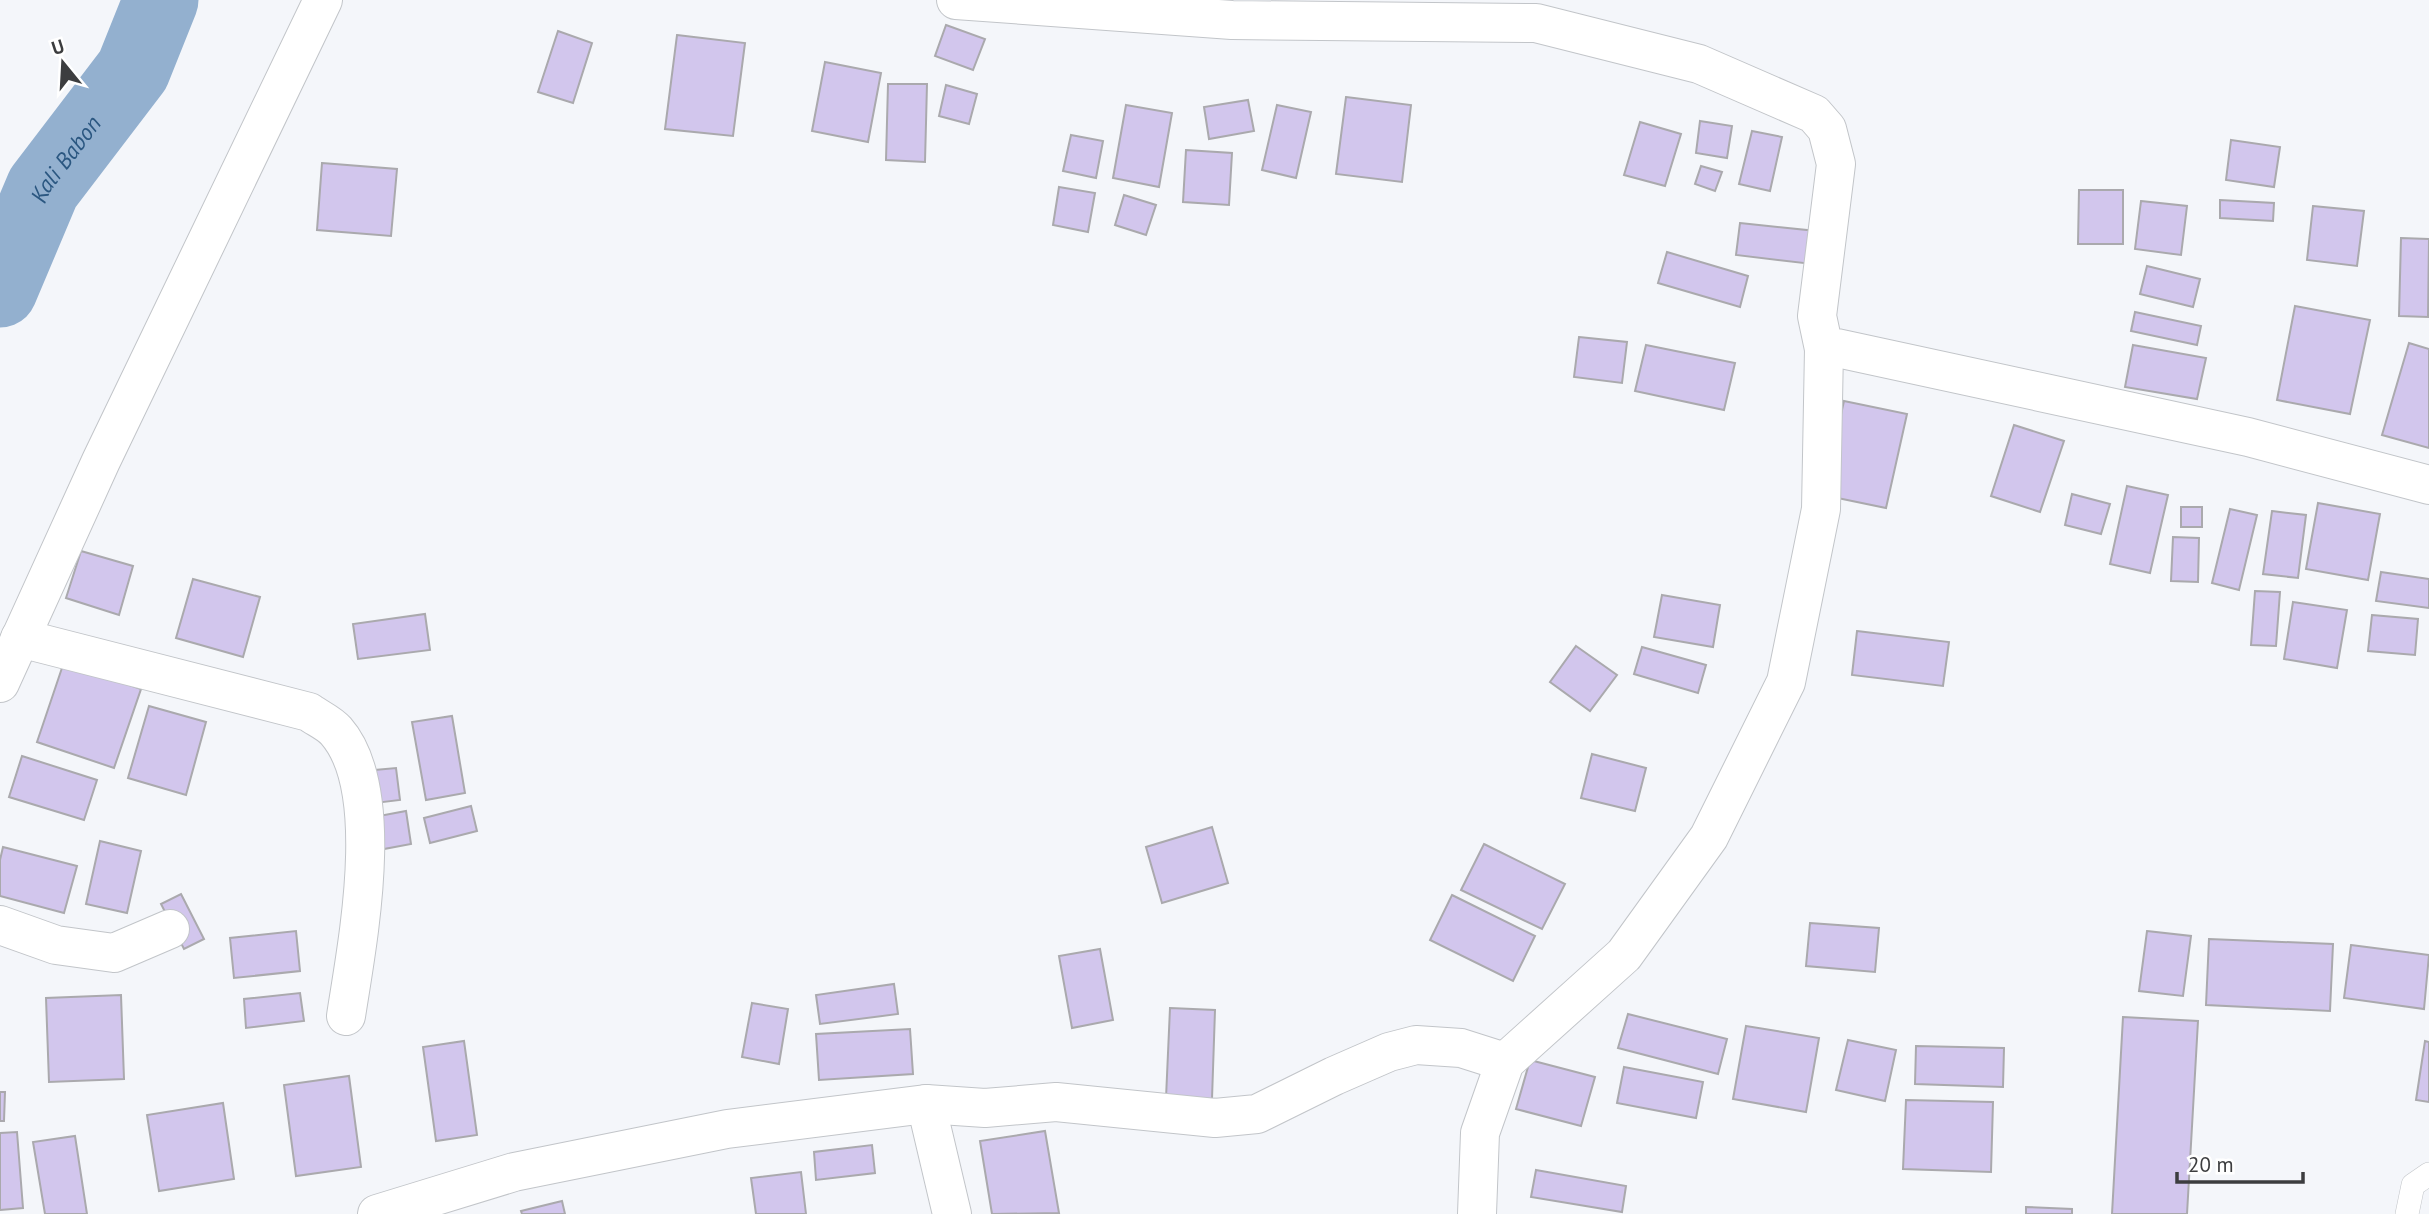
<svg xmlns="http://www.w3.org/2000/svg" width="2429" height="1214" viewBox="0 0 2429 1214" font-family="'PT Sans',sans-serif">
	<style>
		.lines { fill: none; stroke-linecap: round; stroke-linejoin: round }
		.river { stroke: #93b0cf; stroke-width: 75 }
		.building { fill: #d2c6ed; stroke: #aaa9ad; stroke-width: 2 }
		.lane-casing { stroke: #c2c5c9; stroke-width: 24 }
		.street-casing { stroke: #c2c5c9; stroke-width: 40 }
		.lane { stroke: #fff; stroke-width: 23 }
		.street { stroke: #fff; stroke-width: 38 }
		.labels { text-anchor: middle; stroke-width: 6; stroke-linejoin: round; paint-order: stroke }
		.water-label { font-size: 23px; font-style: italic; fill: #2b5781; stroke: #fff }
	</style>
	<rect width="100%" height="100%" fill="#f4f6fa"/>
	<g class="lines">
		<path class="river" id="s1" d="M0 290 43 188 133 70 161 0"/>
	</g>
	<g class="building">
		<path d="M946 25 985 39 973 70 935 56Z"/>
		<path d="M558 31 592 43 573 103 538 92Z"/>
		<path d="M677 35 745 43 733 136 665 129Z"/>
		<path d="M825 62 881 73 868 142 812 131Z"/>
		<path d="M888 84H927L925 162 886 160Z"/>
		<path d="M946 85 977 94 969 124 939 116Z"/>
		<path d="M1346 97 1411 105 1402 182 1336 174Z"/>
		<path d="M1248 100 1254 131 1209 139 1204 107Z"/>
		<path d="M1126 105 1172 113 1159 187 1113 178Z"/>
		<path d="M1277 105 1311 112 1296 178 1262 170Z"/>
		<path d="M1700 121 1732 126 1727 158 1696 153Z"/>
		<path d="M1640 122 1681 134 1665 186 1624 175Z"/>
		<path d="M1752 131 1782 137 1770 191 1739 184Z"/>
		<path d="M1071 135 1103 141 1096 178 1063 171Z"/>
		<path d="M2231 140 2280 147 2274 187 2226 180Z"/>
		<path d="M1186 150 1232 153 1229 205 1183 202Z"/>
		<path d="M322 163 397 169 391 236 317 230Z"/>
		<path d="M1701 166 1722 172 1715 191 1695 184Z"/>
		<path d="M1059 187 1095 193 1088 232 1053 225Z"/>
		<path d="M2079 190H2123V244H2078Z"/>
		<path d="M1124 195 1156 205 1146 235 1115 225Z"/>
		<path d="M2220 200 2274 203 2273 221 2220 218Z"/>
		<path d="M2141 201 2187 206 2181 255 2135 249Z"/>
		<path d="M2313 206 2364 211 2357 266 2307 260Z"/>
		<path d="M1740 223 1816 231 1812 264 1736 255Z"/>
		<path d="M2401 238 2429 239 2428 317 2399 316Z"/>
		<path d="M1667 252 1748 276 1740 307 1658 283Z"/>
		<path d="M2147 266 2200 279 2193 307 2140 294Z"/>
		<path d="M2295 306 2370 320 2350 414 2277 400Z"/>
		<path d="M2135 312 2201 326 2197 345 2131 331Z"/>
		<path d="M1579 337 1627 342 1622 383 1574 377Z"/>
		<path d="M2409 343 2429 349V448L2382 435Z"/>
		<path d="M1646 345 1735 363 1724 410 1635 391Z"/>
		<path d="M2133 345 2206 358 2197 399 2125 387Z"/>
		<path d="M1844 401 1907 414 1886 508 1823 495Z"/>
		<path d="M2014 425 2064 441 2040 512 1991 496Z"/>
		<path d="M2127 486 2168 495 2150 573 2110 564Z"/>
		<path d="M2072 494 2110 504 2101 534 2065 525Z"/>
		<path d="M2318 503 2380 514 2368 580 2306 569Z"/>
		<rect x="2181" y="507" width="21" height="20"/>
		<path d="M2230 509 2257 515 2239 590 2212 583Z"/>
		<path d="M2272 511 2306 515 2298 578 2263 574Z"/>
		<path d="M2173 537 2199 538 2198 582 2171 581Z"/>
		<path d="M81 551 133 566 119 615 66 598Z"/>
		<path d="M2381 572 2429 579V608L2376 601Z"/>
		<path d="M193 579 260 597 243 657 176 638Z"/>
		<path d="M2255 591 2280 592 2276 646 2251 645Z"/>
		<path d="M1662 595 1720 605 1713 647 1654 637Z"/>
		<path d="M2293 602 2347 610 2337 668 2284 659Z"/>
		<path d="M425 614 430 650 358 659 353 624Z"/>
		<path d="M2372 615 2418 619 2415 655 2368 651Z"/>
		<path d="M1857 631 1949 642 1943 686 1852 675Z"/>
		<path d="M1576 646 1617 675 1590 711 1550 682Z"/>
		<path d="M1642 647 1706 665 1698 693 1634 674Z"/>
		<path d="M64 662 141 689 114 768 37 742Z"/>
		<path d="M149 706 206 722 186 795 128 778Z"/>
		<path d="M452 716 465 793 426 800 412 722Z"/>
		<path d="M1592 754 1646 768 1635 811 1581 798Z"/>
		<path d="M22 756 97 780 84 820 9 797Z"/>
		<path d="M396 768 400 800 367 804 364 771Z"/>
		<path d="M471 806 477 831 430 843 424 818Z"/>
		<path d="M406 811 411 844 384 849 379 816Z"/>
		<path d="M1212 827 1228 883 1162 903 1146 847Z"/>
		<path d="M100 841 141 851 127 913 86 904Z"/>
		<path d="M1484 844 1565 884 1542 929 1461 890Z"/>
		<path d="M3 847 77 866 64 913 0 896V860Z"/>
		<path d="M181 894 204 939 184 949 161 904Z"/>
		<path d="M1452 895 1535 936 1513 981 1430 940Z"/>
		<path d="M1810 923 1879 928 1875 972 1806 966Z"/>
		<path d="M296 931 300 971 234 978 230 938Z"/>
		<path d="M2147 931 2191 936 2183 996 2139 991Z"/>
		<path d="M2209 939 2333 944 2330 1011 2206 1005Z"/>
		<path d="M2351 945 2429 955 2424 1009 2344 998Z"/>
		<path d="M1100 949 1113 1020 1072 1028 1059 956Z"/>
		<path d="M894 984 898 1014 820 1024 816 995Z"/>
		<path d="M300 993 304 1021 246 1028 244 999Z"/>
		<path d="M121 995 124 1079 49 1082 46 998Z"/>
		<path d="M752 1003 788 1009 779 1064 742 1057Z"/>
		<path d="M1170 1008 1215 1010 1212 1099 1166 1098Z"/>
		<path d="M1628 1014 1727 1039 1718 1074 1618 1048Z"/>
		<path d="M2123 1017 2198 1021 2187 1214H2112Z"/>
		<path d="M1746 1026 1819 1038 1806 1112 1733 1099Z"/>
		<path d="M910 1029 913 1074 819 1080 816 1034Z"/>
		<path d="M1848 1040 1896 1050 1885 1101 1836 1090Z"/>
		<path d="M464 1041 477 1135 436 1141 423 1047Z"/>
		<path d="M2425 1041 2429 1042V1102L2416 1100Z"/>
		<path d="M1916 1046 2004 1048 2003 1087 1915 1084Z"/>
		<path d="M1530 1060 1595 1077 1581 1126 1516 1109Z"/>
		<path d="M1624 1067 1703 1082 1696 1118 1617 1103Z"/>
		<path d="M349 1076 361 1167 296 1176 284 1085Z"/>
		<path d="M0 1092H5L4 1121H0Z"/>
		<path d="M1906 1100 1993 1102 1991 1172 1903 1169Z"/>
		<path d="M223 1103 234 1179 159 1191 147 1115Z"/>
		<path d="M1045 1131 1059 1213 992 1214 980 1141Z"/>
		<path d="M17 1132 23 1208 0 1210V1133Z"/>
		<path d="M75 1136 87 1214H45L33 1142Z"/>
		<path d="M872 1145 875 1173 816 1180 814 1152Z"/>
		<path d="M1536 1170 1626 1186 1622 1212 1531 1197Z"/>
		<path d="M801 1172 806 1214H756L751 1178Z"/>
		<path d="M562 1201 565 1214H522L521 1211Z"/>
		<path d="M2026 1207 2072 1209V1214H2026Z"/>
	</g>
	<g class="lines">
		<g class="lane-casing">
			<path id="lane" d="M2407 1214 2413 1185 2429 1174"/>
		</g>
		<g class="street-casing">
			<g id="street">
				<path d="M956 0 1232 20 1536 23 1699 64 1814 114 1827 129 1836 164 1817 316 1824 349 1837 348 2248 437 2429 485"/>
				<path d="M20 638 309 712C317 718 329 723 336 731 388 790 357 944 346 1016"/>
				<path d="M0 683 101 461 323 0"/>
				<path d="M0 925 56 945 114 953 170 929"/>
				<path d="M926 1104 952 1214"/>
				<path d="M377 1214 514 1172 727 1129 926 1104 985 1108 1056 1102 1215 1118 1257 1114 1334 1076 1389 1052 1416 1045 1461 1048 1505 1062"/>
				<path d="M1477 1214 1480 1133 1505 1062 1624 955 1709 837 1786 682 1821 509 1824 349"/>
			</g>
		</g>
		<use href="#lane" class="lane"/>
		<use href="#street" class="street"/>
	</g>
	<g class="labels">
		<g class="water-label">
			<text dy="8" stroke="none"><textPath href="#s1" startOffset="147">Kali Babon</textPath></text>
		</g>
	</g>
	<g transform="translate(63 63) rotate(342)" stroke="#ffffff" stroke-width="5" paint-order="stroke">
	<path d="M0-5L12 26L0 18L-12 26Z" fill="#3c3d3f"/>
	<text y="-10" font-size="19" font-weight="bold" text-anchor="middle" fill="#3c3d3f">U</text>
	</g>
	<path d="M2177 1172v10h126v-10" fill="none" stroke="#3c3d3f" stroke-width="3.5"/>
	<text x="2188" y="1172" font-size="21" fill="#3c3d3f" stroke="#ffffff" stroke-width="5" paint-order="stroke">20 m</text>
</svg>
